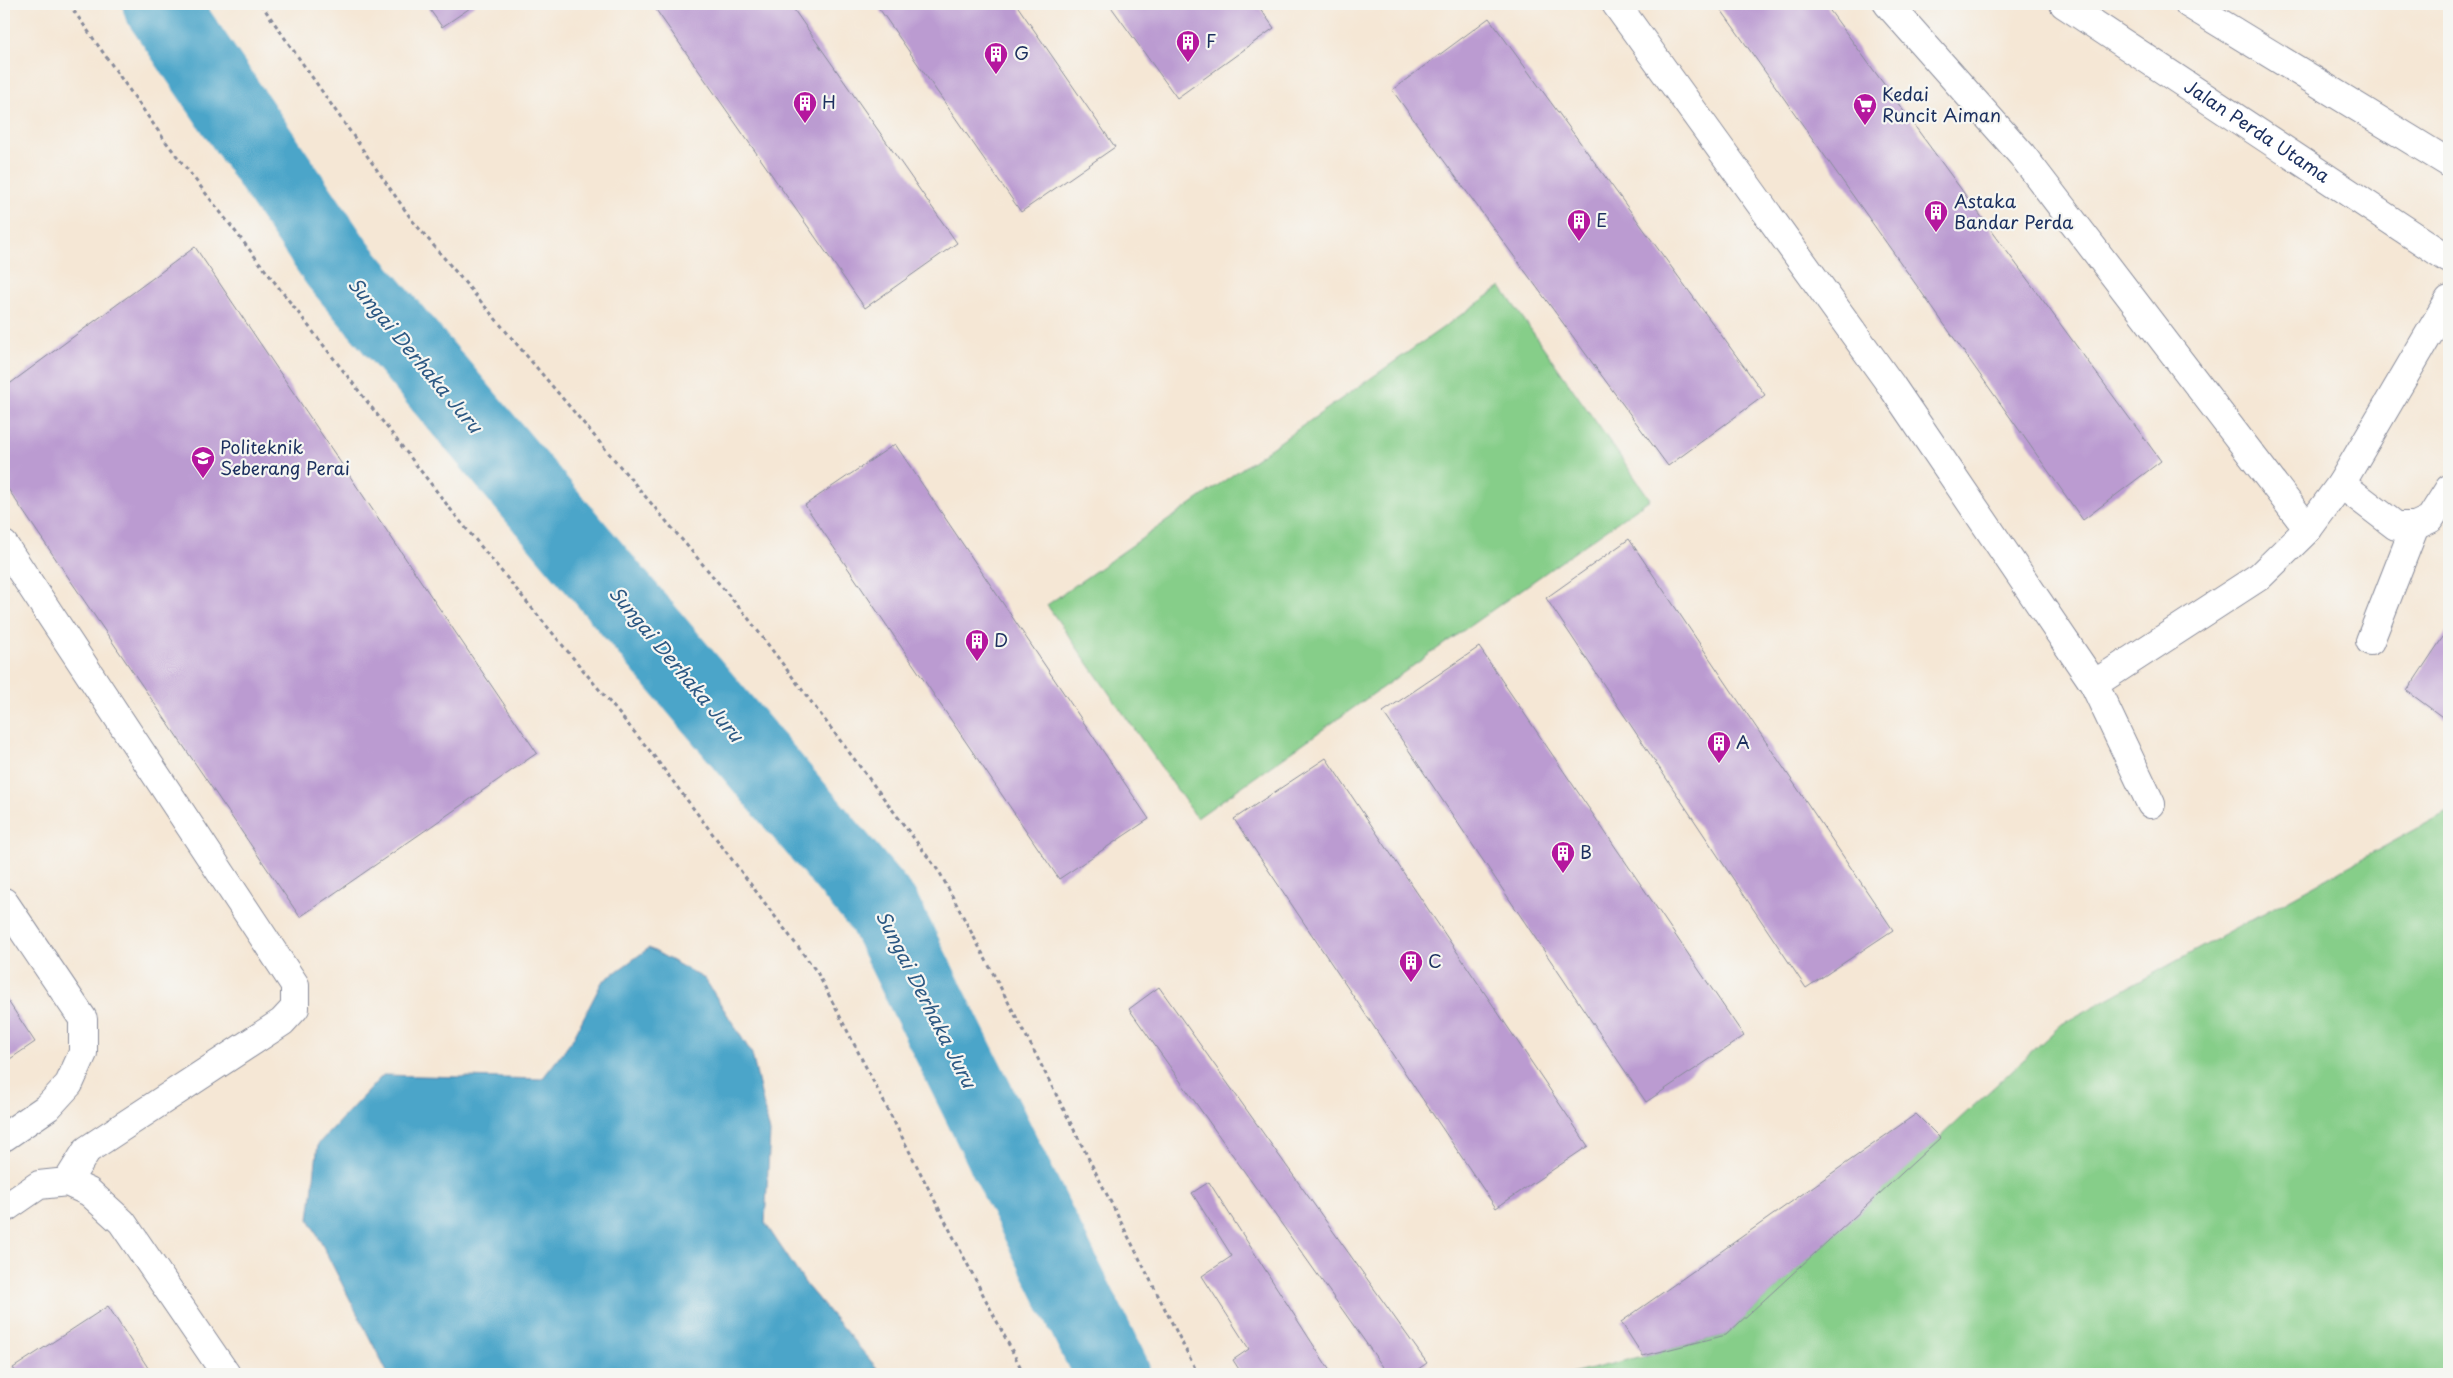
<svg xmlns="http://www.w3.org/2000/svg" width="2453" height="1378" viewBox="0 0 2453 1378" font-family="'Playpen Sans',sans-serif">
	<style>
		.green { fill: #86ce89; stroke: #507e74 }
		.water { fill: #4ba5c9; stroke: #336a94 }
		.lines { fill: none; stroke-linecap: round; stroke-linejoin: round }
		.river { stroke: #4ba5c9; stroke-width: 75 }
		.building { fill: #bb9bd1 }
		.minor-casing { stroke: #888b9a; stroke-width: 30 }
		.path { stroke: #888b9a; stroke-width: 3; stroke-dasharray: 4 4; stroke-linecap: butt }
		.minor { stroke: #fff; stroke-width: 28 }
		.labels { text-anchor: middle; stroke-width: 4.5; stroke-linejoin: round; paint-order: stroke }
		.poi-label { font-size: 18px; fill: #1b2f5e; stroke: #f6f6f2; text-anchor: start }
		.street-label { font-size: 18px; fill: #1b2f5e; stroke: #f6f6f2 }
		.water-label { font-size: 19px; font-style: italic; fill: #2c5883; stroke: #f6f6f2 }
	</style>
	<rect width="100%" height="100%" fill="#f6f6f2"/>
	<filter id="ink" filterUnits="userSpaceOnUse"><feTurbulence type="fractalNoise" baseFrequency=".02" numOctaves="2"/><feDisplacementMap in="SourceGraphic" scale="10" xChannelSelector="R" yChannelSelector="G"/><feConvolveMatrix kernelMatrix="1 2 1 2 8 2 1 2 1" color-interpolation-filters="sRGB"/></filter>
	<filter id="wash" filterUnits="userSpaceOnUse"><feTurbulence type="fractalNoise" baseFrequency=".0096" numOctaves="4" result="noise"/><feDisplacementMap in="SourceGraphic" scale="20" xChannelSelector="R" yChannelSelector="G"/><feGaussianBlur stdDeviation="1.12" result="paint"/><feColorMatrix in="noise" values="0 0 0 0 0 0 0 0 0 0 0 0 0 0 0 0 0 1.4 0 .05"/><feComposite in="paint" operator="in"/></filter>
	<g filter="url(#wash)">
		<rect width="100%" height="100%" fill="#f5e7d5"/>
		<g class="green">
			<path d="M1501 287 1650 499 1197 818 1047 605Z"/>
			<path d="M2449 811V1374H1572L1726 1335 2062 1024Z"/>
		</g>
		<path class="water" d="M649 948 705 979 752 1054 770 1133 765 1223 807 1286 882 1374H388L309 1219 318 1144 383 1075 542 1079 571 1042 602 982Z"/>
		<g class="lines">
			<path class="river" d="M160 4 337 263 883 910 1113 1374"/>
		</g>
		<g id="blocks">
			<g class="building">
				<path d="M426 4H476L442 27Z"/>
				<path d="M652 4H790L957 243 865 308Z"/>
				<path d="M876 4H1016L1115 147 1021 212Z"/>
				<path d="M1109 4H1257L1274 28 1177 98Z"/>
				<path d="M1717 4H1825L2161 461 2083 520Z"/>
				<path d="M1489 18 1765 395 1668 466 1392 90Z"/>
				<path d="M195 247 537 753 300 917 4 483V388Z"/>
				<path d="M895 444 1149 819 1059 879 805 505Z"/>
				<path d="M1629 539 1893 930 1806 988 1546 598Z"/>
				<path d="M2449 628V722L2407 691Z"/>
				<path d="M1479 647 1744 1036 1646 1102 1383 712Z"/>
				<path d="M1326 758 1588 1146 1496 1208 1234 819Z"/>
				<path d="M1159 987 1427 1363 1411 1374H1388L1129 1009Z"/>
				<path d="M4 995 35 1042 4 1063Z"/>
				<path d="M1916 1114 1940 1138 1726 1335 1643 1356 1621 1322Z"/>
				<path d="M1209 1182 1332 1374H1242L1233 1360 1249 1349 1202 1276 1232 1256 1192 1193Z"/>
				<path d="M108 1306 152 1374H17L13 1368Z"/>
			</g>
		</g>
	</g>
	<g filter="url(#ink)">
		<use href="#blocks" fill-opacity="0" stroke="#888b9a" stroke-width="1"/>
		<g class="lines">
			<g class="minor-casing">
				<g id="minor">
					<path d="M1616 4 1891 385 2094 684 2151 804"/>
					<path d="M1888 4 2022 155 2308 529"/>
					<path id="s1" d="M2064 4 2449 259"/>
					<path d="M2189 4 2449 163"/>
					<path d="M2341 484 2396 526H2415L2430 519 2449 489"/>
					<path d="M4 545 295 985V1008L282 1022 87 1150 67 1182"/>
					<path d="M2370 641 2415 526"/>
					<path d="M2094 684 2260 576 2308 529 2341 484 2449 300"/>
					<path d="M4 902 83 1019V1053L69 1084 48 1107 4 1137"/>
					<path d="M4 1209 39 1185 67 1182 89 1192 122 1222 226 1374"/>
				</g>
			</g>
			<g class="path">
				<path d="M69 4 166 142 455 515 650 751 817 972 1024 1374"/>
				<path d="M261 4 412 220 748 618 940 873 1032 1047 1198 1374"/>
			</g>
			<use href="#minor" class="minor"/>
		</g>
	</g>
	<defs>
		<g id="building-pin" transform="scale(1.25)"><path d="M0 17L-7.5 6A9.5 9.5 0 1 1 7.5 6Z" fill="#b5179e" stroke="#f6f6f2"/><path d="M-4-6H4V6H1V3H-1V6H-4ZM-2.5-4.3h1.7v1.8h-1.7ZM.8-4.3h1.7v1.8H.8ZM-2.5-1h1.7V.8h-1.7ZM.8-1h1.7V.8H.8Z" fill="#fff"/></g>
		<g id="supermarket-pin" transform="scale(1.25)"><path d="M0 17L-7.5 6A9.5 9.5 0 1 1 7.5 6Z" fill="#b5179e" stroke="#f6f6f2"/><path d="M-6-5.5h2.5l.6 2H6L4.5 2H-2.5L-4.4-4H-6ZM-1.5 3.2a1.3 1.3 0 1 0 .1 0ZM3 3.2a1.3 1.3 0 1 0 .1 0Z" fill="#fff"/></g>
		<g id="university-pin" transform="scale(1.25)"><path d="M0 17L-7.5 6A9.5 9.5 0 1 1 7.5 6Z" fill="#b5179e" stroke="#f6f6f2"/><path d="M0-5L7-2L0 1L-7-2ZM-4 1L0 2.5L4 1V4Q0 6-4 4Z" fill="#fff"/></g>
	</defs>
	<g fill-rule="evenodd">
		<use href="#building-pin" x="1188" y="42"/>
		<use href="#building-pin" x="996" y="54"/>
		<use href="#building-pin" x="805" y="103"/>
		<use href="#supermarket-pin" x="1865" y="105"/>
		<use href="#building-pin" x="1936" y="212"/>
		<use href="#building-pin" x="1579" y="221"/>
		<use href="#university-pin" x="203" y="458"/>
		<use href="#building-pin" x="977" y="641"/>
		<use href="#building-pin" x="1719" y="743"/>
		<use href="#building-pin" x="1563" y="853"/>
		<use href="#building-pin" x="1411" y="962"/>
	</g>
	<g class="labels">
		<g class="poi-label">
			<text x="1206" y="48">F</text>
			<text x="1014" y="60">G</text>
			<text x="1882" y="101">Kedai<tspan x="1882" dy="21">Runcit Aiman</tspan></text>
			<text x="822" y="109">H</text>
			<text x="1954" y="208">Astaka<tspan x="1954" dy="21">Bandar Perda</tspan></text>
			<text x="1596" y="227">E</text>
			<text x="220" y="454">Politeknik<tspan x="220" dy="21">Seberang Perai</tspan></text>
			<text x="994" y="647">D</text>
			<text x="1736" y="749">A</text>
			<text x="1580" y="859">B</text>
			<text x="1428" y="968">C</text>
		</g>
		<g class="street-label">
			<text dy="6" stroke="none"><textPath href="#s1" startOffset="231">Jalan Perda Utama</textPath></text>
		</g>
		<g class="water-label">
			<text transform="translate(415 355) rotate(50)" y="7">Sungai Derhaka Juru</text>
			<text transform="translate(676 664) rotate(50)" y="7">Sungai Derhaka Juru</text>
			<text transform="translate(926 999) rotate(63)" y="7">Sungai Derhaka Juru</text>
		</g>
	</g>
	<rect width="2453" height="1378" fill="none" stroke="#f6f6f2" stroke-width="20"/>
</svg>
